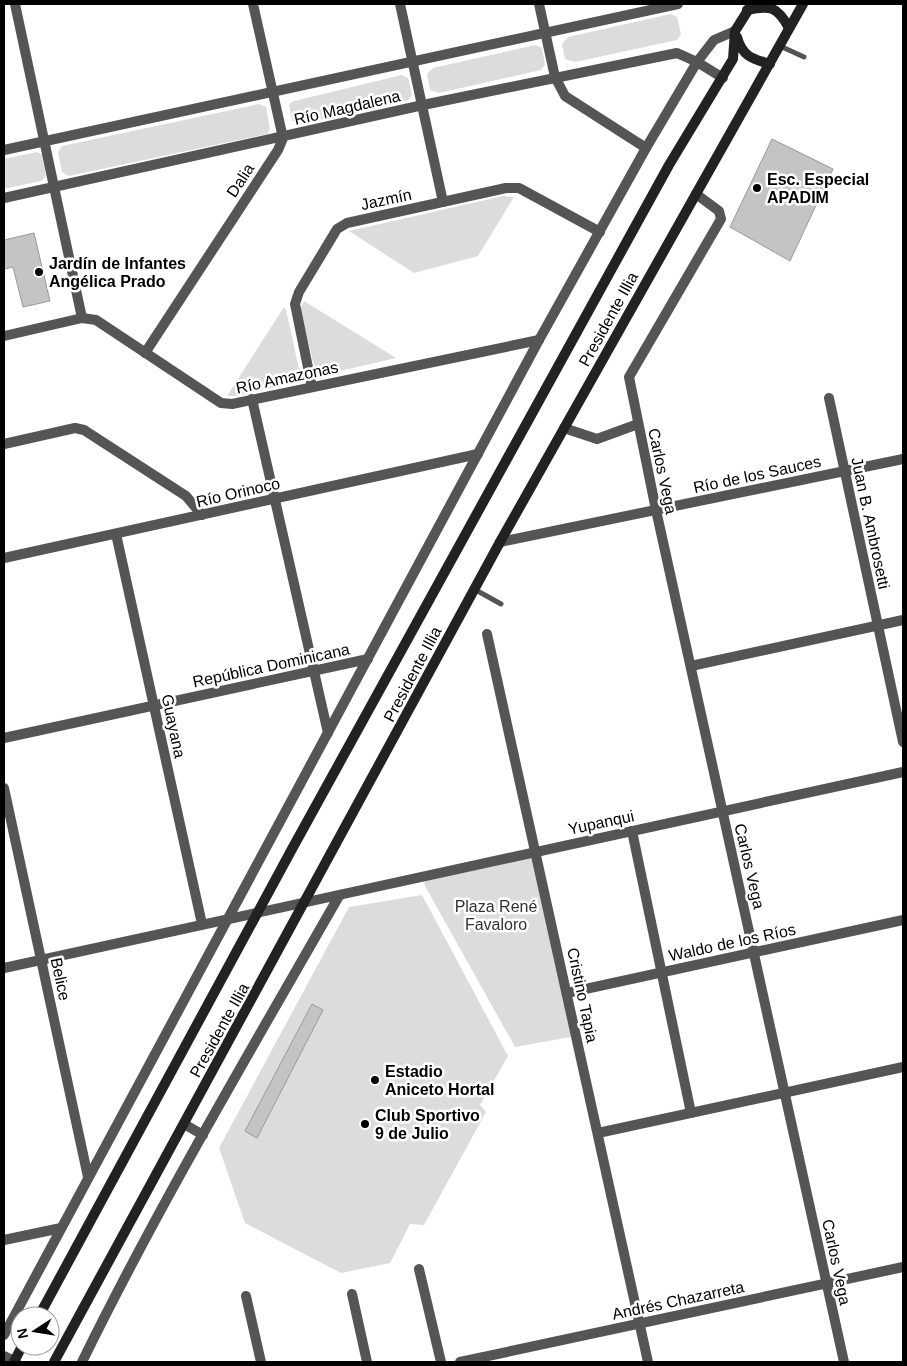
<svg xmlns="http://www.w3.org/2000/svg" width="907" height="1366" viewBox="0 0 907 1366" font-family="Arial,sans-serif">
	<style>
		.green { fill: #dcdcdc }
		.building { fill: #c4c4c4; stroke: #999 }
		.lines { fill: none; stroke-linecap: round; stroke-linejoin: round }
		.lane { stroke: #555; stroke-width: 5 }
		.street { stroke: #555; stroke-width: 10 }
		.secondary { stroke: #222; stroke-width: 10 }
		.poi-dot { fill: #000; stroke: #fff; stroke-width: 2 }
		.labels { text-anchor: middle; stroke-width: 5; stroke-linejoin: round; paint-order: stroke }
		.street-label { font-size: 16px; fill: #000; stroke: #fff }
		.poi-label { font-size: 16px; font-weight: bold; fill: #000; stroke: #fff; text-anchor: start }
		.park-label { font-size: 16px; fill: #333; stroke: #fff }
	</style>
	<rect width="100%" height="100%" fill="#fff"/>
	<g class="green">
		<path d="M671 14 677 17 681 34 677 40 575 62 565 59 562 44 568 37Z"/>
		<path d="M535 45 542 48 545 65 541 70 439 93 430 90 427 74 433 68Z"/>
		<path d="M402 75 408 78 412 95 408 100 300 124 292 121 289 104 294 101Z"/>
		<path d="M259 104 266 107 270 129 267 134 69 176 62 172 58 152 62 146Z"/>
		<path d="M37 152 42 155 46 176 41 181 4 189V159Z"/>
		<path d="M503 196 514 197 478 256 414 273 349 231Z"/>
		<path d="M304 301 396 358 327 374H318L315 369 300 310Z"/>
		<path d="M284 307 286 310 301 378 297 382 237 396H227Z"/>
		<path d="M533 857 571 1037 515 1047 425 886 424 879Z"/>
		<path d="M422 895 508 1056 480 1105 486 1112 424 1225 410 1224 390 1263 341 1273 245 1223 219 1148 349 907Z"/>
	</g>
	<g class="building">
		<path d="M772 139 833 169 790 261 730 227Z"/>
		<path d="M34 233 50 301 23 307 13 267 4 269V240Z"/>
		<path d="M312 1004 323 1010 257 1138 245 1131Z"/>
	</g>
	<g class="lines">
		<g class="lane">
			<path d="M780 46 804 57"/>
			<path d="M474 589 501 604"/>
		</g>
		<g class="street">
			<path d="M15 4 82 318"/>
			<path d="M400 4 443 202"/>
			<path d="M539 4 555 77 565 96 646 148"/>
			<path d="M4 150 678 4"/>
			<path d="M696 194 719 211 721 219 629 377 656 510 844 1362"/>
			<path d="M4 198 423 105 677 53 697 62 723 78"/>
			<path d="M4 336 82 318 96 320 221 403 232 404 539 340"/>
			<path d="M145 353 278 150 283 138 253 4"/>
			<path d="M312 387 295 304 299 292 337 229 347 223 506 188H519L600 232"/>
			<path d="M829 398 903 742"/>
			<path d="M252 399 328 733"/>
			<path d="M564 428 597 439 638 424"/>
			<path d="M4 444 75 428 84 430 186 496 202 515"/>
			<path d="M116 534 202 924"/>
			<path d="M500 542 903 459"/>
			<path d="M4 558 478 454"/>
			<path d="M487 634 648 1362"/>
			<path d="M691 666 903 620"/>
			<path d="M4 738 368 659"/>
			<path d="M4 788 88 1177"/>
			<path d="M632 831 691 1113"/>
			<path d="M4 968 903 772"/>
			<path d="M567 993 903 920"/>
			<path d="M184 1124 203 1135"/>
			<path d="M598 1133 903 1067"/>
			<path d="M4 1240 61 1228"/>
			<path d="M419 1269 441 1362"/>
			<path d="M352 1294 367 1362"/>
			<path d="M246 1296 261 1362"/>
			<path d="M4 1335 539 340 646 148 697 62 714 40 735 31"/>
			<path d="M4 1356 16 1362"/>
			<path d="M82 1362C160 1203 251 1050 339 896"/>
			<path d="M460 1362 903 1267"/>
		</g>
		<g class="secondary">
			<path d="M747 10C770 5 777 6 789 28"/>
			<path d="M737 37C742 56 752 59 770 64"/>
			<path d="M39 1316 292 849 669 165 733 59 735 31 752 4"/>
			<path d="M14 1362 22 1346"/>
			<path d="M54 1362 500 542 803 4"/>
		</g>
	</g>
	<g class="poi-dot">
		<circle cx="757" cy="188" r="5"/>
		<circle cx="39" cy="272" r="5"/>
		<circle cx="375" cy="1080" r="5"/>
		<circle cx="365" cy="1124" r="5"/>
	</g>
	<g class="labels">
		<g class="street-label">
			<text transform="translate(347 107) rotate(-13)" y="6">Río Magdalena</text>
			<text transform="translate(240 180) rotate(-57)" y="6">Dalia</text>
			<text transform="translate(386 199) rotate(-12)" y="6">Jazmín</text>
			<text transform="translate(608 319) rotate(-61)" y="6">Presidente Illia</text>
			<text transform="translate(287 377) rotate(-12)" y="6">Río Amazonas</text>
			<text transform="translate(663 471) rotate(78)" y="6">Carlos Vega</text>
			<text transform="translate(757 474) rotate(-12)" y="6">Río de los Sauces</text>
			<text transform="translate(238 492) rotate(-13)" y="6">Río Orinoco</text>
			<text transform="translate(871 523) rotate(78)" y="6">Juan B. Ambrosetti</text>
			<text transform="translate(271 665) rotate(-12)" y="6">República Dominicana</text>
			<text transform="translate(412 674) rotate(-62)" y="6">Presidente Illia</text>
			<text transform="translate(174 726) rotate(78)" y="6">Guayana</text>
			<text transform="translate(601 822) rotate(-12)" y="6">Yupanqui</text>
			<text transform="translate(750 866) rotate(77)" y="6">Carlos Vega</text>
			<text transform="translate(732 942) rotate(-12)" y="6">Waldo de los Ríos</text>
			<text transform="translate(61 979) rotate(78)" y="6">Belice</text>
			<text transform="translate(583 995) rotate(78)" y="6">Cristino Tapia</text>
			<text transform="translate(219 1030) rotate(-61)" y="6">Presidente Illia</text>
			<text transform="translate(837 1262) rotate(78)" y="6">Carlos Vega</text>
			<text transform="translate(678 1300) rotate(-12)" y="6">Andrés Chazarreta</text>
		</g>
		<g class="poi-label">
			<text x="767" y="185">Esc. Especial<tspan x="767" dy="18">APADIM</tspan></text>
			<text x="49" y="269">Jardín de Infantes<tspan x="49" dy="18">Angélica Prado</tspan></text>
			<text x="385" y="1077">Estadio<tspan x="385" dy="18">Aniceto Hortal</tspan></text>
			<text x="375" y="1121">Club Sportivo<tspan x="375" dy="18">9 de Julio</tspan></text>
		</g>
		<g class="park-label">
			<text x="496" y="912">Plaza René<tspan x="496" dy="18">Favaloro</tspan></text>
		</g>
	</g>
	<rect width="907" height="1366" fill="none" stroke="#000000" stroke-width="10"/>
	<g transform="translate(35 1331) rotate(258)"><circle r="24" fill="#ffffff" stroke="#999999"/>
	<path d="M0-4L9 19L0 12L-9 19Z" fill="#000000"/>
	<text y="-8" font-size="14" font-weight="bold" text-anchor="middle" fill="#000000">N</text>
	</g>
</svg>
